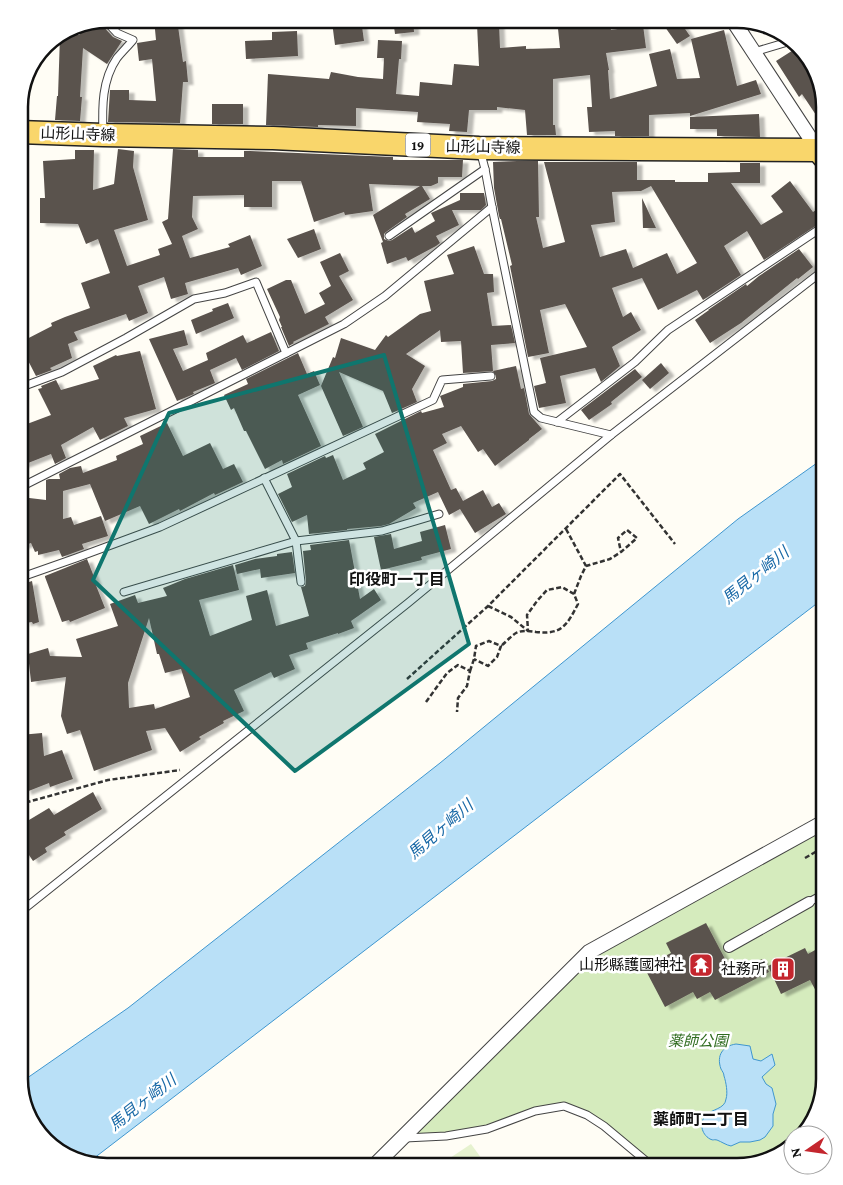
<svg xmlns="http://www.w3.org/2000/svg" width="843" height="1185" viewBox="0 0 843 1185" font-family="'Crimson Pro','Noto Sans JP',serif">
	<style>
		.green { fill: #d5ebbd }
		.pitch { fill: #e6f2cf }
		.water { fill: #b9e0f7; stroke: #3f96cf }
		.building { fill: #5a524d; fill-rule: evenodd; filter: url(#shadow) }
		.lines { fill: none; stroke-linecap: round; stroke-linejoin: round }
		.service-casing { stroke: #444; stroke-width: 9 }
		.pedestrian-casing { stroke: #444; stroke-width: 12 }
		.minor-casing { stroke: #444; stroke-width: 16 }
		.primary-casing { stroke: #222; stroke-width: 25 }
		.path { stroke: #333; stroke-width: 2.5; stroke-dasharray: 5 2.5; stroke-linecap: butt }
		.service { stroke: #fff; stroke-width: 7 }
		.pedestrian { stroke: #fff; stroke-width: 10 }
		.minor { stroke: #fff; stroke-width: 14 }
		.primary { stroke: #f9d66b; stroke-width: 22 }
		.marked { fill: #0f766e; fill-opacity: 0.2; stroke: #0f766e; stroke-width: 4; stroke-linejoin: round }
		.labels { text-anchor: middle; stroke-width: 5; stroke-linejoin: round; paint-order: stroke }
		.shield { fill: #fff; stroke: #585858; stroke-width: 1 }
		.shield-label { font-size: 14px; font-weight: bold; fill: #111 }
		.street-label { font-size: 15px; fill: #111; stroke: #fff }
		.poi-label { font-size: 15px; fill: #111; stroke: #fff; text-anchor: end }
		.park-label { font-size: 15px; font-style: italic; fill: #2f6b1f; stroke: #fff }
		.water-label { font-size: 16px; font-style: italic; fill: #1768a6; stroke: #fff }
		.neighbourhood-label { font-size: 16px; font-weight: bold; fill: #111; stroke: #fff }
		.rim { fill: none; stroke: #111; stroke-width: 2.5 }
	</style>
	<defs>
		<filter id="shadow"><feDropShadow dx="5.5" dy="3" stdDeviation="1" flood-color="#0004"/></filter>
	</defs>
	<rect width="100%" height="100%" fill="#fffdf5"/>
	<path class="green" d="M824 829V1079L813 1122 800 1135H793V1142L781 1154 737 1166H650L587 1115 564 1106 535 1111 487 1129 402 1138 591 956Z"/>
	<path class="pitch" d="M471 1144 487 1166H438Z"/>
	<g class="water">
		<path d="M824 458V598L89 1162 62 1154 31 1123 20 1083 128 1008 440 763 738 519Z"/>
		<path d="M736 1044 750 1046 753 1059 761 1061 772 1054 775 1065 762 1077 766 1084 772 1088 776 1104 773 1114V1126L765 1137 760 1140 750 1142H740L731 1146C726 1145 722 1142 717 1140 713 1139 714 1141 710 1139 701 1134 699 1122 706 1115 712 1109 725 1109 726 1099 728 1093 726 1082 724 1076 724 1073 722 1071 721 1069 716 1055 723 1046 736 1044Z"/>
	</g>
	<g class="building">
		<path d="M154 19H177L183 62 186 61 188 82H183L180 123 108 122 110 90H129V100L156 101 152 59 139 61 137 43 156 40Z"/>
		<path d="M356 19H361L364 41 335 45 332 22Z"/>
		<path d="M393 19H413L414 32 395 34Z"/>
		<path d="M557 19H609L611 30 643 25 646 48 606 53 609 70H608L610 99 657 86 649 54 670 49 677 79 700 78 691 39 724 30 737 86 756 80 761 94 690 116V113L649 115V136H615V131L589 132 587 107H592L590 75 553 79V125H555L556 135H527L525 110 497 107V110H469L467 132 449 131 450 124 417 122 418 112 356 108V126L318 125V127L266 125 268 74 329 79 331 72 358 77 383 79 384 58H377L378 40 402 41 401 59H399L396 94 419 96 420 82 452 85 454 64 479 66 477 24 499 23 500 48 526 46V49L560 48Z"/>
		<path d="M676 19H678L690 36 677 44 665 27Z"/>
		<path d="M99 22 113 37 122 41 107 64 83 48 80 97H82L80 121 55 120 57 96H58L60 36 66 34 79 35 86 27Z"/>
		<path d="M297 31 298 56 246 59 245 41 272 40V32Z"/>
		<path d="M798 47 812 62 816 75 810 76 820 91 824 106V127L802 94 799 97 776 61Z"/>
		<rect x="212" y="104" width="31" height="20"/>
		<path d="M759 114 760 137 717 136V129H690V117Z"/>
		<path d="M118 149 134 151 133 167 148 220 114 230 127 266 160 255 158 249 172 244 162 222 168 219 173 149 198 150V157H244V151H250L393 157V160H463L462 177H438V183L431 186H422L430 199 405 214 407 217 386 232 384 234V239L389 241 392 240 412 227 415 233 435 221 431 213 460 200V193H484L486 205 481 210H452L459 225 436 236 440 243 436 246 408 261 406 257 387 264 381 243 383 242 373 215 420 186 369 184 373 211 345 215 344 212 314 222 301 181H272V207H244V195L193 196 192 217 198 229 182 236 190 258 230 247 228 244 250 235 262 266 241 275 238 268 185 283 188 294 171 299 164 277 138 286 148 313 129 321 126 314 74 332 78 340 68 344 72 358 50 368 52 370 36 376 19 343 52 326 51 323 65 317 90 308 81 283 110 273 98 239 86 244 78 224 40 223V198H45L43 161 75 159V150H94L93 190 114 184Z"/>
		<path d="M517 161H538L539 217H536L543 248 565 242 544 162H637V180H675V182H708V173L740 172V163H760V183H731L761 225 783 212 771 196 790 181 813 212 816 210 823 221 764 260 747 231 724 246 741 275 703 300 697 290 658 310 642 278 612 288 623 317 631 312 641 330 612 347 620 366 601 382 595 368 560 376 566 403 539 408 534 386 546 383 540 358 587 347 565 304 540 310 549 353 528 357 510 266 512 265 501 219H500L499 216 494 188 493 162ZM651 186 697 263 677 274 667 253 633 268 626 249 600 257 591 225 615 222 612 192 641 191Z"/>
		<path d="M642 198 656 228H643Z"/>
		<path d="M314 229 321 249 298 258 287 239Z"/>
		<path d="M474 246 484 274H493L494 292 487 293 492 326 511 325 515 343 491 345 493 371 463 373 461 341 441 342 440 330 406 354 425 366 412 389 417 402 392 413 383 391 339 372 363 427 343 436 321 386 333 357 335 358 341 338 375 350 386 335 388 337 420 314 431 311 424 281 454 274 447 255Z"/>
		<path d="M799 249 813 267 798 279 797 278 741 323 710 343 695 320 709 310H708L746 284 747 286 759 276Z"/>
		<path d="M340 253 349 271 339 276 353 300 325 317 329 324 293 342 294 343 289 346 281 327H282L279 320 280 317 267 289 286 280H291L305 314 325 304 319 293 331 286 320 262Z"/>
		<path d="M228 303 234 318 196 334 191 320 213 311 212 309Z"/>
		<path d="M184 330 188 345 173 349 183 371 208 360 206 353 243 335 247 343 271 332 279 351 242 370 236 358 210 370 215 383 193 392 194 394 177 401 149 339Z"/>
		<path d="M140 351 156 409 124 418 128 426 100 440 93 427 61 445 66 458 55 464 51 454 23 465 19 454V449L22 448 19 438V427L51 415 38 389 42 388 41 386 56 380 61 390 99 379 93 366 116 355 117 356Z"/>
		<path d="M298 353 307 374 314 371 320 385 298 395 321 446 283 464 282 460 265 469 246 431H244L234 408 231 410 224 395 248 384 246 379Z"/>
		<path d="M661 363 669 373 650 389 642 380Z"/>
		<path d="M516 366 521 389 524 388 529 414 542 429 529 439V440L495 466 483 449 478 452 461 426 442 434 447 443 433 450 451 490 456 488 463 501 483 490 492 507 499 503 506 514 475 533 460 509 449 515 438 492 413 503 416 508 389 524 381 526 347 529V530L309 534 307 515 292 522 278 494 292 487 287 474 325 456 326 458 333 455 343 480 366 469 363 463 384 452 375 434 421 411 422 413 444 407 440 396 463 387V384L492 381 496 379V376L493 371Z"/>
		<path d="M635 369 642 377 611 402 612 404 589 420 581 410Z"/>
		<path d="M167 423 183 456 210 443 223 469 234 464 243 482 215 495 214 493 180 511 179 509 149 524 140 506 105 521 90 484 63 491V519L71 517 74 525 101 516 108 536 82 544 84 549 62 557 59 550 38 555V551L35 552 31 543 19 547V514L21 497 46 500V480L49 479H60L59 474 70 468 81 466 83 473 117 460 116 456 143 444 140 436Z"/>
		<path d="M445 525 451 549 421 557 422 560 381 570 374 537 391 534 394 549 422 541 420 532Z"/>
		<path d="M349 540 360 599 374 589 381 600 351 621 354 628 338 634V633L306 643 308 649 289 655 295 669 274 678 271 672 234 690 244 711 223 721 224 723 199 737 201 739 180 752 165 728 146 731 152 750 94 771 80 730 67 734 61 716 66 677 31 682 28 654 48 648 50 656 82 657 76 639 118 626 110 604 135 595 138 603 167 596 163 588 185 579 233 565 239 590 199 600 210 636 252 620 246 596 267 590 276 626 309 616 301 587 305 586 306 582 303 551 311 550 310 545ZM149 618 157 654H159L165 673 181 669 190 697 155 709 154 704 129 708 128 683Z"/>
		<path d="M292 552 295 573 261 578 260 569 237 574 235 565 255 559 277 556V554Z"/>
		<path d="M87 559 96 582 95 583 105 608 70 622 69 620 62 622 45 577V576L65 568Z"/>
		<path d="M32 581 39 622 33 624 32 622 25 623 22 604 26 603 20 585Z"/>
		<path d="M42 733 44 756 62 750 73 779 50 787 49 783 26 792 19 773 25 771 20 735Z"/>
		<path d="M93 792 102 809 64 832 66 835 45 848 47 852 33 861 27 852 19 858V826L49 808 54 815Z"/>
		<path d="M706 923 733 974 762 959 769 972 715 1000 710 992 697 999 693 992 665 1007 644 967 671 953 666 943Z"/>
		<path d="M824 945V1006L810 980 781 994 768 966 805 948 808 954Z"/>
	</g>
	<g class="lines">
		<g class="service-casing">
			<g id="service">
				<path d="M754 52 791 41"/>
				<path d="M103 132C102 107 102 80 117 58 122 52 128 46 133 40L117 33 104 19"/>
				<path d="M480 150 485 169 492 207 534 412 541 418 611 435"/>
				<path d="M389 236 485 169"/>
				<path d="M19 388 62 372 126 338 194 299 225 293 256 282 286 353"/>
				<path d="M557 422 635 362 668 330 824 226"/>
				<path d="M264 478 296 541 301 582"/>
				<path d="M19 488 344 324 385 296 492 207"/>
				<path d="M19 578 76 558 160 527 433 400 442 380 491 376"/>
				<path d="M124 592 296 541 382 531 439 514"/>
				<path d="M809 902 824 894"/>
				<path d="M19 913 408 603 611 435 824 270"/>
				<path d="M405 1138 446 1136 487 1129 535 1111 564 1106 587 1115 604 1126 652 1166"/>
			</g>
		</g>
		<g class="pedestrian-casing">
			<path id="pedestrian" d="M729 947 809 902"/>
		</g>
		<g class="minor-casing">
			<g id="minor">
				<path d="M732 19 818 150"/>
				<path d="M374 1166 589 952 824 822"/>
			</g>
		</g>
		<g class="primary-casing">
			<path id="primary" d="M19 132 103 135 273 138 479 148 818 150 824 157"/>
		</g>
		<g class="path">
			<path d="M566 529 586 566"/>
			<path d="M574 594 581 576 586 566 610 559 621 552 637 538 627 530 618 538 621 552"/>
			<path d="M488 606 511 617 528 631 527 615 537 601 547 590 562 587 574 594 578 604C567 625 562 635 536 632 530 631 522 630 516 633 511 636 506 642 501 646"/>
			<path d="M470 671 474 659 476 646 489 641 501 646 497 657 488 666 474 659"/>
			<path d="M407 679 488 606 620 474 675 544"/>
			<path d="M426 702 447 673 458 665 470 671 467 686 458 698 457 712"/>
			<path d="M19 806 24 803 108 780 180 770"/>
			<path d="M805 858 824 847"/>
		</g>
		<use href="#service" class="service"/>
		<use href="#pedestrian" class="pedestrian"/>
		<use href="#minor" class="minor"/>
		<use href="#primary" class="primary"/>
	</g>
	<path class="marked" d="M384 355 469 644 295 771 93 580 169 413Z"/>
	<defs>
		<g id="temple-square" transform="scale(1.25)"><rect x="-9" y="-9" width="18" height="18" rx="4" fill="#c4262e" stroke="#fff"/><path d="M0-6L5-2H3V0L6.5 2.5H4V6H1.5V3h-3V6H-4V2.5H-6.5L-3 0V-2H-5Z" fill="#fff"/></g>
		<g id="building-square" transform="scale(1.25)"><rect x="-9" y="-9" width="18" height="18" rx="4" fill="#c4262e" stroke="#fff"/><path d="M-4-6H4V6H1V3H-1V6H-4ZM-2.5-4.3h1.7v1.8h-1.7ZM.8-4.3h1.7v1.8H.8ZM-2.5-1h1.7V.8h-1.7ZM.8-1h1.7V.8H.8Z" fill="#fff"/></g>
	</defs>
	<g fill-rule="evenodd">
		<use href="#temple-square" x="701" y="965"/>
		<use href="#building-square" x="783" y="969"/>
	</g>
	<g class="labels">
		<rect class="shield" x="405.5" y="133.5" width="25" height="23" rx="4"/>
		<g class="shield-label">
			<text x="418" y="150">19</text>
		</g>
		<g class="street-label">
			<text transform="translate(78 134) rotate(2)" y="5">山形山寺線</text>
			<text transform="translate(483 147) rotate(1)" y="5">山形山寺線</text>
		</g>
		<g class="poi-label">
			<text x="684" y="970">山形縣護國神社</text>
			<text x="766" y="974">社務所</text>
		</g>
		<g class="park-label">
			<text x="698" y="1046">薬師公園</text>
		</g>
		<g class="water-label">
			<text transform="translate(755 575) rotate(-39)" y="6">馬見ヶ崎川</text>
			<text transform="translate(440 829) rotate(-41)" y="6">馬見ヶ崎川</text>
			<text transform="translate(142 1102) rotate(-38)" y="6">馬見ヶ崎川</text>
		</g>
		<g class="neighbourhood-label">
			<text x="397" y="585">印役町一丁目</text>
			<text x="701" y="1125">薬師町二丁目</text>
		</g>
	</g>
	<path d="M0 0H843V1185H0ZM107 28H737A79 79 0 0 1 816 107V1079A79 79 0 0 1 737 1158H107A79 79 0 0 1 28 1079V107A79 79 0 0 1 107 28Z" fill="#fff" fill-rule="evenodd"/>
	<path class="rim" d="M107 28H737A79 79 0 0 1 816 107V1079A79 79 0 0 1 737 1158H107A79 79 0 0 1 28 1079V107A79 79 0 0 1 107 28Z"/>
	<g transform="translate(808 1150) rotate(257)"><circle r="24" fill="#ffffff" stroke="#a0a0a0"/>
	<path d="M0-4L9 19L0 12L-9 19Z" fill="#c4262e"/>
	<text y="-8" font-size="14" font-weight="bold" text-anchor="middle" fill="#111111">N</text>
	</g>
</svg>
